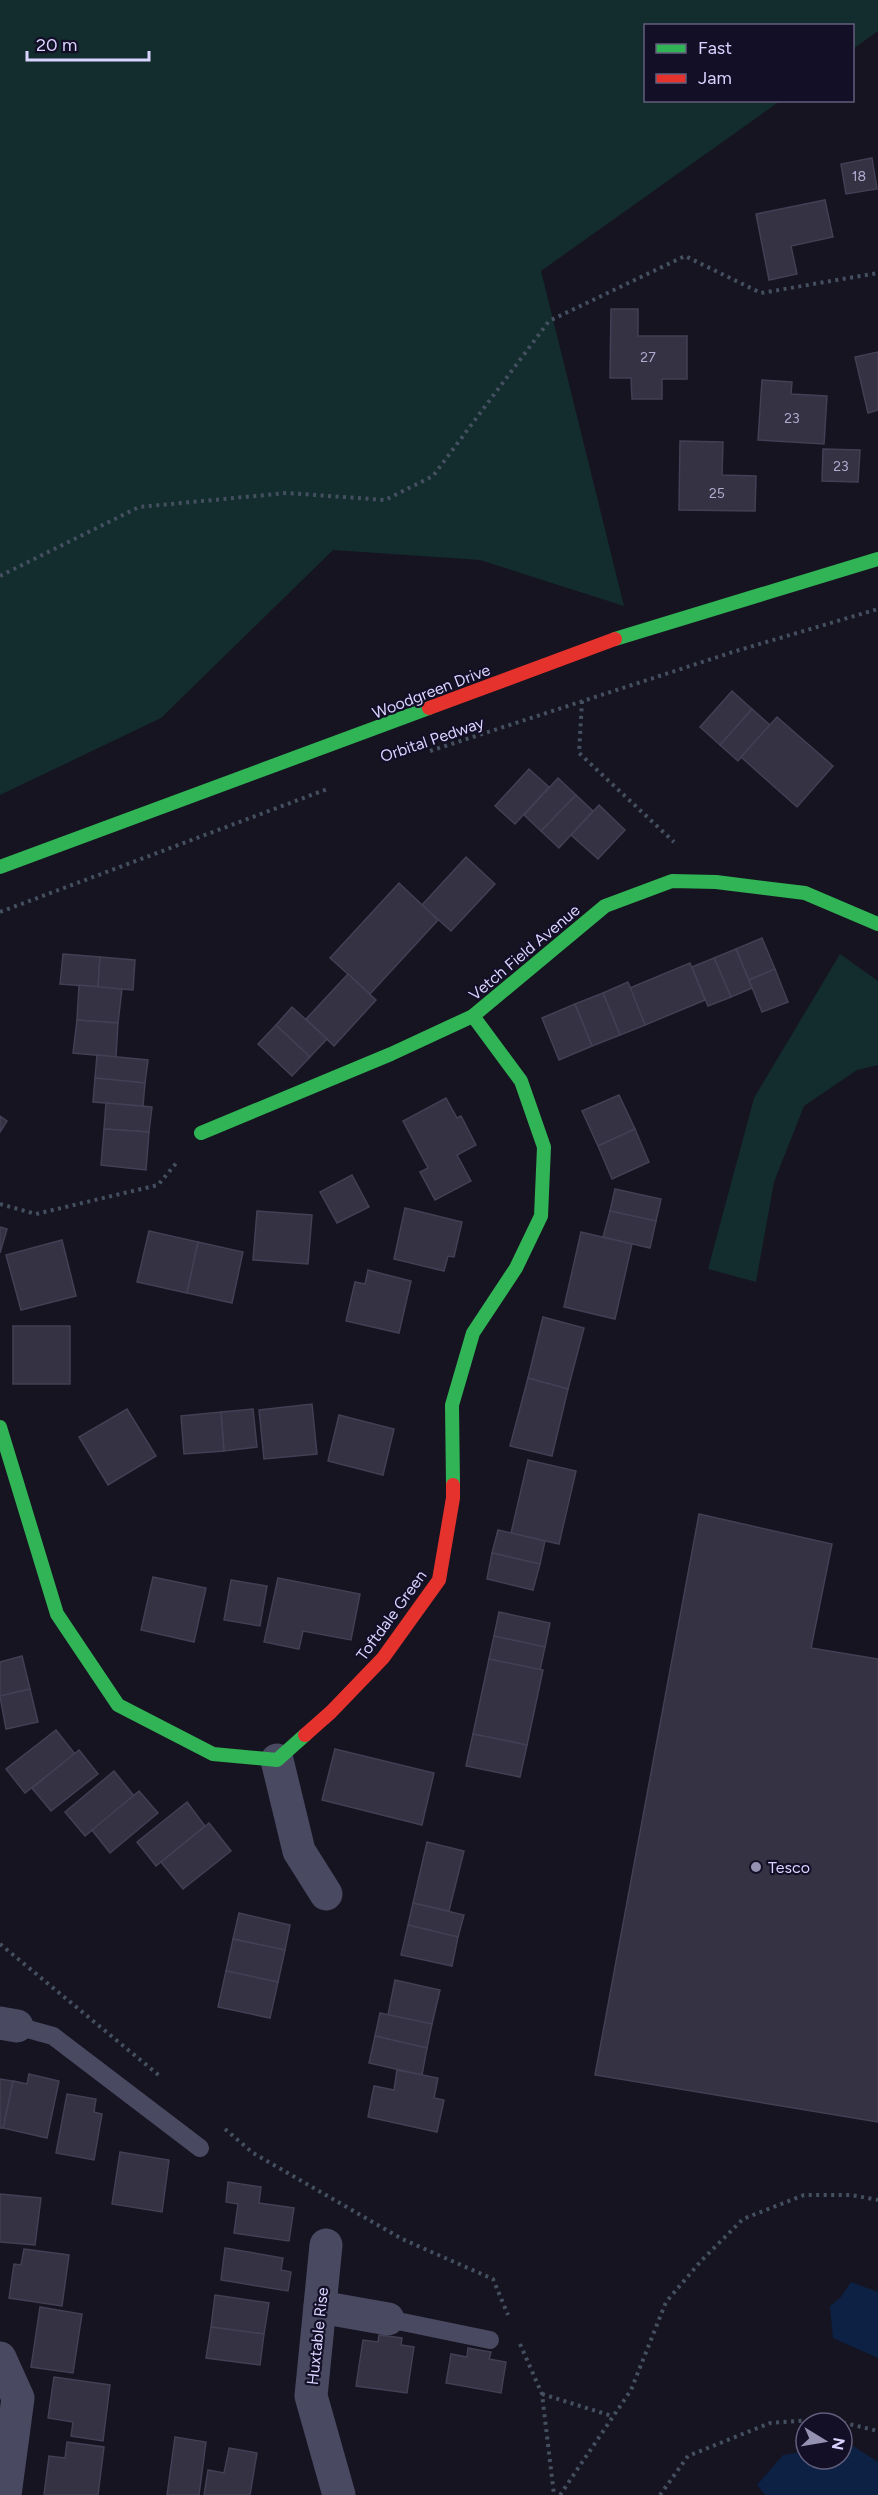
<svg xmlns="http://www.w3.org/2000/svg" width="878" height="2495" viewBox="0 0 878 2495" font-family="Figtree,sans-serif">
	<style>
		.green { fill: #132c2d }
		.water { fill: #0d2144 }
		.building { fill: #343243; stroke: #433f54; stroke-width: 1.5 }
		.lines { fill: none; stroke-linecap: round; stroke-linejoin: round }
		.path { stroke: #44505f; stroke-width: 4; stroke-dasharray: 3 4.5; stroke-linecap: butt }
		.lane { stroke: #4a4962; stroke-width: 18 }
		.street { stroke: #4a4962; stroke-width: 33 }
		.fast { stroke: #30b455; stroke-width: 14 }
		.jam { stroke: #e5322d; stroke-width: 14 }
		.poi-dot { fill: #9591b1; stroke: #130f26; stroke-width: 2 }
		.labels { text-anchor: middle; stroke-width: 4.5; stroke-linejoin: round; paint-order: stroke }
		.number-label { font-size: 14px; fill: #b0acd0 }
		.street-label { font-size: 16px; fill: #d9d4ff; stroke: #130f26 }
		.poi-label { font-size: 16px; fill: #d9d4ff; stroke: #130f26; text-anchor: start }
	</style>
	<rect width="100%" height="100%" fill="#161421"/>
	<g class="green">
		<path d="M0 0H878V31L853 49 852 26H646V100L780 101 541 271 624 606 480 560 333 550 161 718 0 795Z"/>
		<path d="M840 954 878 981V1065L857 1070 804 1106 774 1182 756 1282 708 1269 754 1098Z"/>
	</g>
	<g class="water">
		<path d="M851 2282 878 2292V2358L833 2338 830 2306 841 2297Z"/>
		<path d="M853 2446 878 2462V2495H765L757 2485 783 2455 806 2451V2459H842V2447Z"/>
	</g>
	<g class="building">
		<path d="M872 158 877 189 846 194 841 164Z"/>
		<path d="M825 200 833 237 791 246 797 274 769 280 756 214Z"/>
		<path d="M611 309H638V336H687V379H662V399H632L631 378H610Z"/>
		<path d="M878 352V410L868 413 855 357Z"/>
		<path d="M762 380 792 382 791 394 827 396 824 444 758 440Z"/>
		<path d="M680 441 723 442 722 475 756 476 755 511 679 510Z"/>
		<path d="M823 449 860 450 858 482 822 481Z"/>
		<path d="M732 691 752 709 720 745 700 727Z"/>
		<path d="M752 709 770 725 738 761 720 745Z"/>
		<path d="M777 717 833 766 797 807 741 757Z"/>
		<path d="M529 769 549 787 515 824 495 806Z"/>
		<path d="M558 778 576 795 541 831 524 815Z"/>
		<path d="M576 795 593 811 559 848 541 831Z"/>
		<path d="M599 805 625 830 598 859 571 835Z"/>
		<path d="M466 857 495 884 451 931 422 905Z"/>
		<path d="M399 883 438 920 370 994 330 958Z"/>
		<path d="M762 938 775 969 749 980 736 949Z"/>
		<path d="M736 949 752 988 731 997 714 958Z"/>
		<path d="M63 954 100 957 98 987 60 984Z"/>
		<path d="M100 957 135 960 133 990 98 987Z"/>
		<path d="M714 958 731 997 708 1006 692 967Z"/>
		<path d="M690 963 705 1000 645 1025 630 988Z"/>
		<path d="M775 969 788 1002 762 1012 749 980Z"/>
		<path d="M348 974 376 1000 334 1046 306 1019Z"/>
		<path d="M628 982 645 1025 620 1035 603 993Z"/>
		<path d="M79 985 122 989 118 1023 77 1020Z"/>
		<path d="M603 993 620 1035 592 1046 575 1004Z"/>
		<path d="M575 1004 592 1046 559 1060 542 1018Z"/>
		<path d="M292 1007 327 1039 310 1057 276 1025Z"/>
		<path d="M77 1020 118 1023 116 1057 73 1053Z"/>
		<path d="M276 1025 310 1057 292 1076 258 1044Z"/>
		<path d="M97 1055 148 1060 145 1083 95 1078Z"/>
		<path d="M95 1078 145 1083 143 1106 93 1102Z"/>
		<path d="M619 1095 635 1129 598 1146 582 1111Z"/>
		<path d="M446 1098 457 1118 461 1116 476 1145 457 1155 471 1181 435 1200 420 1172 428 1168 403 1121Z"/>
		<path d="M106 1103 152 1107 149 1132 104 1129Z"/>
		<path d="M0 1116 7 1121 0 1132Z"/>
		<path d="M104 1129 149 1132 146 1170 101 1165Z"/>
		<path d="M635 1129 649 1162 612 1179 598 1146Z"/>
		<path d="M352 1175 369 1207 337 1223 320 1192Z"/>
		<path d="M615 1189 661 1199 656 1221 610 1211Z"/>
		<path d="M405 1208 462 1222 454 1257 448 1256 444 1271 394 1259Z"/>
		<path d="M257 1211 312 1215 308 1264 253 1260Z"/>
		<path d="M610 1211 656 1221 650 1248 603 1237Z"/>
		<path d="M0 1227 7 1229 0 1253Z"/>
		<path d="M149 1231 198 1242 187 1293 137 1282Z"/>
		<path d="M581 1232 632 1244 615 1319 564 1307Z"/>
		<path d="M62 1240 76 1296 21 1310 6 1255Z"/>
		<path d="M198 1242 243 1252 232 1303 187 1293Z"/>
		<path d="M368 1270 411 1281 399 1333 346 1321 355 1282 365 1284Z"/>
		<path d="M543 1317 584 1328 568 1389 528 1378Z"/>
		<rect x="13" y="1326" width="57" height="58"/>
		<path d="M528 1378 568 1389 552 1456 510 1446Z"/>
		<path d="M312 1404 317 1454 264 1459 259 1410Z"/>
		<path d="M127 1409 156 1456 108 1485 79 1437Z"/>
		<path d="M253 1409 257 1447 224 1451 221 1412Z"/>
		<path d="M221 1412 224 1451 184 1454 181 1416Z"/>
		<path d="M339 1415 394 1429 383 1475 328 1461Z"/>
		<path d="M528 1460 576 1471 559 1544 511 1533Z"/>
		<path d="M699 1514 832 1544 811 1648 878 1659V2122L595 2075Z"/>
		<path d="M498 1530 545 1541 540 1564 492 1553Z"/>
		<path d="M492 1553 540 1564 533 1590 487 1579Z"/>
		<path d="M153 1577 206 1588 194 1642 141 1630Z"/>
		<path d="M278 1578 360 1594 351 1640 303 1631 299 1649 264 1642Z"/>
		<path d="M231 1580 267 1586 260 1626 224 1620Z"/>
		<path d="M499 1612 550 1623 545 1647 494 1636Z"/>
		<path d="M494 1636 545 1647 540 1670 489 1659Z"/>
		<path d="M22 1656 30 1689 0 1696V1662Z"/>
		<path d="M489 1659 543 1670 527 1745 473 1734Z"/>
		<path d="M30 1689 38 1722 6 1729 0 1696Z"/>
		<path d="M56 1730 75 1754 25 1793 6 1769Z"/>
		<path d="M473 1734 527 1745 520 1777 466 1766Z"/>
		<path d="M335 1749 434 1773 422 1825 322 1800Z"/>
		<path d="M79 1750 98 1774 51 1811 32 1788Z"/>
		<path d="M114 1771 134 1796 85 1836 65 1812Z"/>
		<path d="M139 1791 158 1813 110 1853 92 1830Z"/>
		<path d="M187 1802 205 1826 156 1866 137 1842Z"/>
		<path d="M209 1823 231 1851 183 1889 161 1862Z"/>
		<path d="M427 1842 464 1851 449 1911 413 1903Z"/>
		<path d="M413 1903 464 1915 458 1937 408 1925Z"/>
		<path d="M239 1913 290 1925 285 1950 233 1939Z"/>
		<path d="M408 1925 458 1937 452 1966 401 1955Z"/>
		<path d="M233 1939 285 1950 278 1982 226 1971Z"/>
		<path d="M226 1971 278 1982 270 2018 218 2007Z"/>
		<path d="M395 1980 440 1990 432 2024 388 2015Z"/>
		<path d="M380 2013 432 2024 427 2048 375 2036Z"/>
		<path d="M375 2036 427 2048 422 2075 369 2063Z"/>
		<path d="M397 2070 438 2078 434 2098 444 2100 437 2132 368 2117 374 2086 394 2090Z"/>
		<path d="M29 2074 59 2081 47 2138 3 2128 13 2081 27 2084Z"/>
		<path d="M0 2079 13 2081 3 2128H0Z"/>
		<path d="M67 2094 96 2099 94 2112 102 2114 94 2160 56 2153Z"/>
		<path d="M120 2152 169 2160 162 2212 112 2204Z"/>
		<path d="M228 2182 261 2187 259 2203 294 2208 289 2241 234 2233 238 2204 226 2202Z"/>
		<path d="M0 2194 41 2198 35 2245 0 2242Z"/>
		<path d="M225 2248 283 2258 281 2270 291 2272 288 2291 221 2280Z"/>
		<path d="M24 2249 69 2255 62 2306 9 2298 14 2264 21 2265Z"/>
		<path d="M215 2295 269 2303 264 2334 211 2327Z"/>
		<path d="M40 2307 82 2314 73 2373 31 2367Z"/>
		<path d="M211 2327 264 2334 260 2365 206 2358Z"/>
		<path d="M379 2335 402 2338 401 2345 414 2347 407 2393 356 2386 363 2340 378 2342Z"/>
		<path d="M468 2348 491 2352 489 2359 506 2362 501 2393 446 2383 451 2354 467 2357Z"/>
		<path d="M54 2377 110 2385 103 2441 71 2436 73 2422 48 2418Z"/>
		<path d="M175 2437 206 2442 199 2495H167Z"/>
		<path d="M67 2442 104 2447 98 2495H44L49 2456 65 2458Z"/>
		<path d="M229 2448 257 2453 250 2495H204L208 2470 224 2473Z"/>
	</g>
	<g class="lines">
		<g class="path">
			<path d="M0 576 139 507 287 493 385 500 433 476 549 321 685 256 761 293 878 273"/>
			<path d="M582 701 579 753 674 842"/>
			<path d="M430 751 736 651 878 609"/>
			<path d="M0 912 330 788"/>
			<path d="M0 1204 36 1214 158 1185 178 1161"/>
			<path d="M0 1944 161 2077"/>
			<path d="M225 2129 253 2153 402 2239 493 2279 508 2315"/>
			<path d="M520 2344 542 2394 554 2495"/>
			<path d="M542 2394 612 2416"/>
			<path d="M560 2495 631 2390 666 2302 701 2261 743 2219 804 2195H851L878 2200"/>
			<path d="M660 2495 688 2456 770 2423 828 2419 878 2431"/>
		</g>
		<g class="lane">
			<path d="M17 2026 53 2036 200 2148"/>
			<path d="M388 2319 490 2340"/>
		</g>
		<g class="street">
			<path d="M277 1760 299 1851 326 1894"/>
			<path d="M0 2023 17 2026"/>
			<path d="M326 2245 311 2396 339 2495"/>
			<path d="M320 2307 388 2319"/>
			<path d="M0 2358 18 2398 5 2495"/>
		</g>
		<g class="fast">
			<path d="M615 639 878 559"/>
			<path d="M0 867 429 708"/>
			<path d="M201 1133 391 1054 473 1016 605 906 672 881 716 882 805 893 878 924"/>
			<path d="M0 1427 57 1614 118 1705 213 1754 277 1760 305 1735"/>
			<path d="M453 1485 452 1405 473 1333 516 1268 541 1216 544 1147 521 1081 473 1016"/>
		</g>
		<g class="jam">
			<path d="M429 708 615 639"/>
			<path d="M305 1735 331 1712 383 1658 439 1580 453 1498V1485"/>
		</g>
	</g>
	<circle class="poi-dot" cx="756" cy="1867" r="6"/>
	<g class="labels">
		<g class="number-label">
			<text x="859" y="181">18</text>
			<text x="648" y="362">27</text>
			<text x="792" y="423">23</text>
			<text x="841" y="471">23</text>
			<text x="717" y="498">25</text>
		</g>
		<g class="street-label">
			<text transform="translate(431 691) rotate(-21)" y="6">Woodgreen Drive</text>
			<text transform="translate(432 739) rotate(-19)" y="6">Orbital Pedway</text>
			<text transform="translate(524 952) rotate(-40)" y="6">Vetch Field Avenue</text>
			<text transform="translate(391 1615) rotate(-54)" y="6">Toftdale Green</text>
			<text transform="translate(317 2336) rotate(-84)" y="6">Huxtable Rise</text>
		</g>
		<g class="poi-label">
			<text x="768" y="1873">Tesco</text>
		</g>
	</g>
	<rect x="644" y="24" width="210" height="78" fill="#130f26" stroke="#625e7d" stroke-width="1.5"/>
	<rect x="656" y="44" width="30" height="9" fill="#30b455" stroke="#625e7d" stroke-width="1.5"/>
	<text x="698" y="54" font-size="18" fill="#d9d4ff">Fast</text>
	<rect x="656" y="74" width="30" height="9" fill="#e5322d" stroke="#625e7d" stroke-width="1.5"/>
	<text x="698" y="84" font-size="18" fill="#d9d4ff">Jam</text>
	<g transform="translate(824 2441) rotate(101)"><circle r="28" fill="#130f26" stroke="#625e7d" stroke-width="1.5"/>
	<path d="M0-4.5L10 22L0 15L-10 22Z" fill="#9591b1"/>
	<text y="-9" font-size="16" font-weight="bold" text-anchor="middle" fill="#d9d4ff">N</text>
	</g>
	<path d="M27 51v9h122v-9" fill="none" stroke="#d9d4ff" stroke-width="3"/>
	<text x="36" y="51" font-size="18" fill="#d9d4ff" stroke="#130f26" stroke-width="4.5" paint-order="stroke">20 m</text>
</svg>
